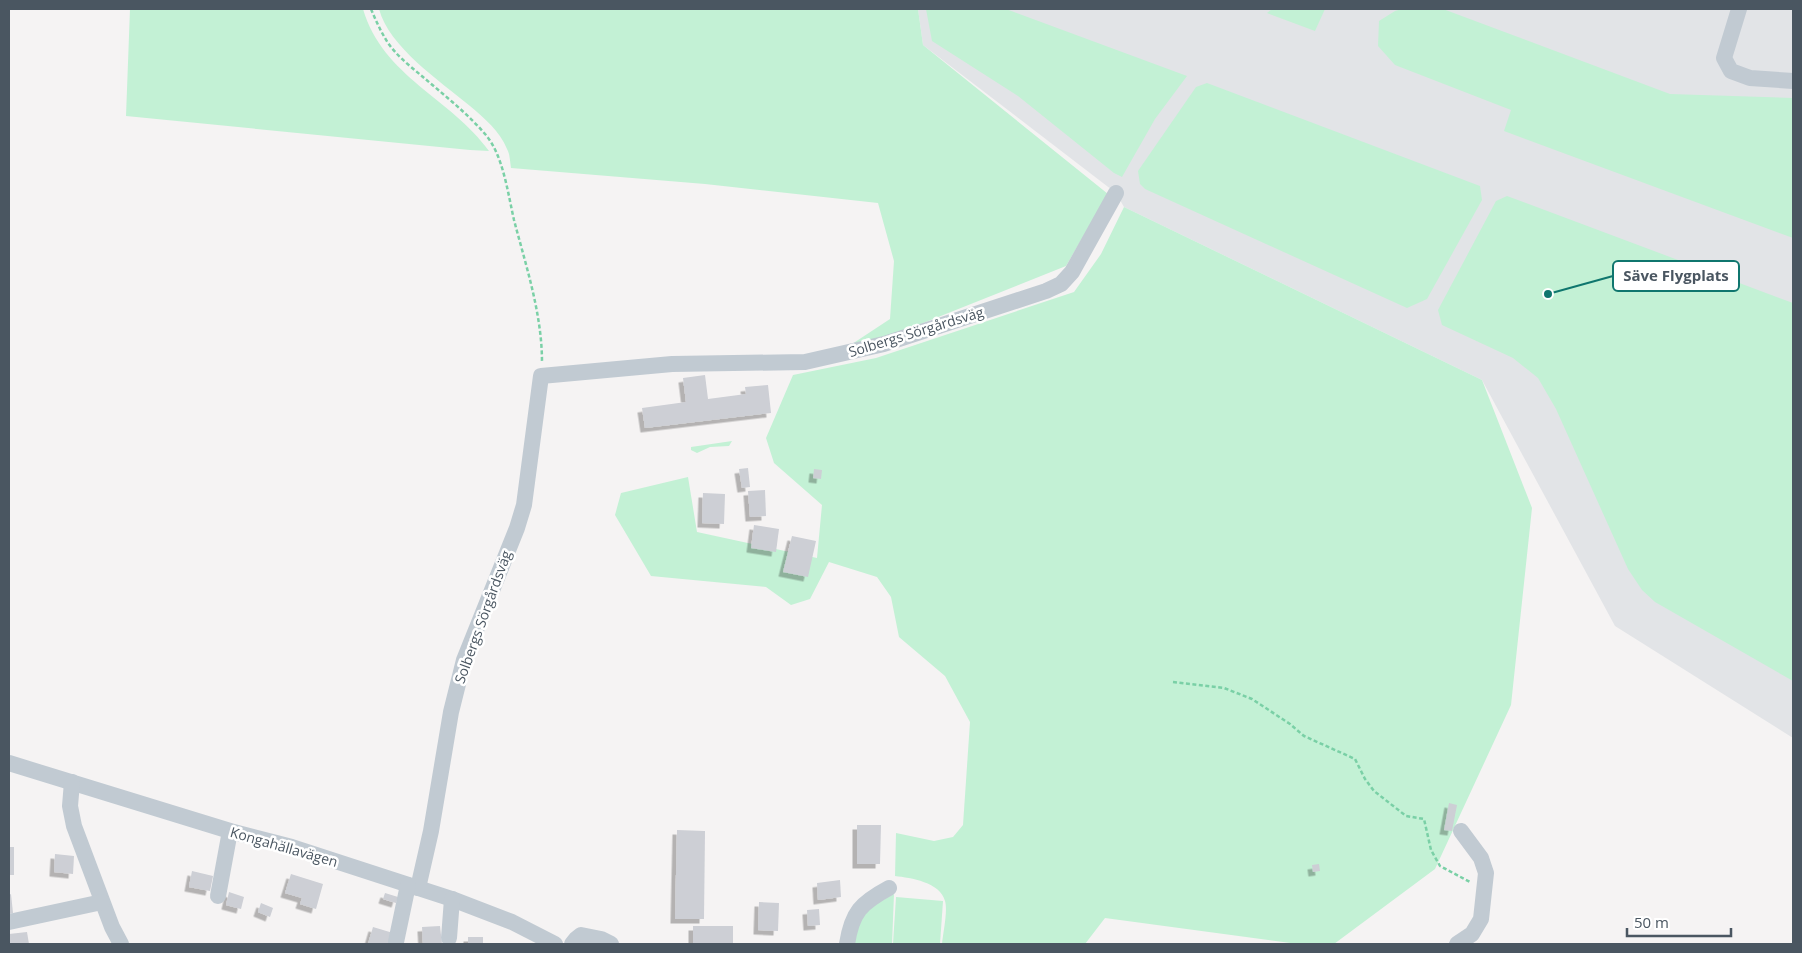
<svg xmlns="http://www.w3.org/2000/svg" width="1802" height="953" viewBox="0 0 1802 953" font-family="'Open Sans',sans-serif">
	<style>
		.airport { fill: #e2e4e7 }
		.green { fill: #c3f1d5 }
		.building { fill: #cdcfd5; filter: url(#shadow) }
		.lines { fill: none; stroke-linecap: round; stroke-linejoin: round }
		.path { stroke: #7ad0a6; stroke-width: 2.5; stroke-dasharray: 4 2.5; stroke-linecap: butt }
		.minor { stroke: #c1cad2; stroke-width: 16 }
		.labels { text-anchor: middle; stroke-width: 5; stroke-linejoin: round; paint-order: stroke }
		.street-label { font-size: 14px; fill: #4a5661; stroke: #fff }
		.leader { fill: none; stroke: #0f766e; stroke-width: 2 }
		.callout-dot { fill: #0f766e; stroke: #fff; stroke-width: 2 }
		.callout { fill: #fff; stroke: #0f766e; stroke-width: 2 }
		.callout-label { font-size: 15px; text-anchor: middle; font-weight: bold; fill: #4a5661 }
	</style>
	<defs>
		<filter id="shadow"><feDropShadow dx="-4.5" dy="4.5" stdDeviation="0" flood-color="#0004"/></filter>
	</defs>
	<rect width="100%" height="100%" fill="#f5f3f3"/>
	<path class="airport" d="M918 9H1793V738L1615 626 1482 380 1124 207 1116 193 923 45Z"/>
	<g class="green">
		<path d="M130 9H363C383 77 451 98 489 151L470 150 126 116Z"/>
		<path d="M379 9H918L923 45 1108 194 1066 266 893 335 849 346 890 319 894 261 878 203 705 184 511 168C510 162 510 154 507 149 500 131 484 118 470 106 440 81 389 47 379 9Z"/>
		<path d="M926 9H1006L1187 76 1155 119 1122 177 1114 173 1018 96 932 41Z"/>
		<path d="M1272 9H1325L1315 31 1267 13Z"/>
		<path d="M1402 9H1443L1670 94 1793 98V238L1504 131 1511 110 1395 65 1378 46 1379 21 1395 11Z"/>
		<path d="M1207 83 1480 186 1482 200 1427 299 1407 308 1145 189 1140 184 1138 171 1196 87Z"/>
		<path d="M1507 196 1793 303V681L1655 602 1642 590 1628 569 1556 409 1538 378 1513 358 1442 325 1438 310 1496 201Z"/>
		<path d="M1124 207 1482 380 1532 508 1511 705 1435 869 1334 944H1298L1105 918 1085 944H942C943 933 948 911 945 901 940 882 911 878 895 876L896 833 934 841 953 837 963 825 970 722 945 676 899 637 891 597 877 577 829 562 810 599 791 605 766 587 651 576 615 515 621 493 688 477 697 532 817 558 822 505 774 463 766 438 793 375 876 358 1074 292 1101 254Z"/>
		<path d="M732 441 729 446 710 447 697 453 691 450V447Z"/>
		<path d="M894 894 892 944H850L863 911Z"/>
		<path d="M896 897 943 901 940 944H893Z"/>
	</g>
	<g class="building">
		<path d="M705 375 708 399 746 394 745 387 768 385 771 413 645 428 642 408 686 402 683 378Z"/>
		<path d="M748 468 750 487 742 488 739 469Z"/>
		<path d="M814 469 822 470 821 479 813 478Z"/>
		<path d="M765 490 766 516 750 517 748 491Z"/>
		<path d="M703 493 725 494 724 524 702 523Z"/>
		<path d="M754 525 779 529 776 552 751 548Z"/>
		<path d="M792 536 816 541 808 577 783 572Z"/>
		<path d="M1449 803 1457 805 1452 831 1444 830Z"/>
		<path d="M857 825H881L880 864H857Z"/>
		<path d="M677 830 705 831 704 919H675Z"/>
		<rect x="9" y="847" width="5" height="28"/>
		<path d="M55 854 74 856 73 874 54 872Z"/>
		<path d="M1319 864 1320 871 1313 872 1312 865Z"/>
		<path d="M192 871 213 876 210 891 189 887Z"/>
		<path d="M291 874 323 884 316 909 300 904 302 898 285 893Z"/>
		<path d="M840 880 841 897 818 900 817 883Z"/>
		<path d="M229 892 244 897 241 909 226 905Z"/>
		<path d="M385 893 398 897 396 903 383 899Z"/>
		<path d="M11 894 13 913 9 914V895Z"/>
		<path d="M759 902 779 903 778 931 758 930Z"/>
		<path d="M261 903 273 908 270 917 258 912Z"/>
		<path d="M819 909 820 925 808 926 807 910Z"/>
		<path d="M440 926 442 944H423L422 927Z"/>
		<rect x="693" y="926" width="40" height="18"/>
		<path d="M373 927 393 933 390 944H368Z"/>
		<path d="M27 932 29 944H9V934Z"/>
		<rect x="468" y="937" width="15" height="7"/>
	</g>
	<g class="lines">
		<g class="path">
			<path d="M371 9C376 21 381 32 388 43 397 56 411 67 423 77 444 95 467 113 485 134 503 154 508 194 514 220 526 266 542 314 542 362"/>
			<path d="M1173 682 1224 688 1252 699 1290 724 1304 736 1355 759 1365 779 1374 791 1406 816 1424 819 1431 850 1440 866 1470 882"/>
		</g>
		<g class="minor">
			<path d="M1739 9 1724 58 1731 71 1750 78 1793 81"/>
			<path d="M9 763 230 831 292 847 452 899 512 922 555 944"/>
			<path d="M72 782 70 806 74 826 112 927 121 944"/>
			<path d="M418 888 431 831 451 712 464 660 517 528 524 505 541 376 672 364 805 362 884 344 1046 291 1061 284 1072 272 1116 193"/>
			<path d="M218 896 230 831"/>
			<path d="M9 922 102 902"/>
			<path d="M449 938 452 899"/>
			<path d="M396 942 408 885"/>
			<path d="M572 944 576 939 581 935 601 939 611 944"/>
			<path d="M847 944C852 912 861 903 889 888"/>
			<path d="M1457 944 1472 934 1481 919 1486 873 1481 858 1461 831"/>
		</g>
	</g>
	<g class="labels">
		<g class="street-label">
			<text transform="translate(916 332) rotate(-17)" y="5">Solbergs Sörgårdsväg</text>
			<text transform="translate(483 617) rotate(-70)" y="5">Solbergs Sörgårdsväg</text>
			<text transform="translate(284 847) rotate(16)" y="5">Kongahällavägen</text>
		</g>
	</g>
	<path class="leader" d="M1548 294L1613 276"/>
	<circle class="callout-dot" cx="1548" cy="294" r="5"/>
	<rect class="callout" x="1613" y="261" width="126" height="30" rx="5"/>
	<g class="callout-label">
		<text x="1676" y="281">Säve Flygplats</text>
	</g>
	<rect width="1802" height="953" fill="none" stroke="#4a5661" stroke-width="20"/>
	<path d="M1627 928v8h104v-8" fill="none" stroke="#4a5661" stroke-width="2.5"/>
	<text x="1634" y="928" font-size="15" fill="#4a5661" stroke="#ffffff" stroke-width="4" paint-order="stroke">50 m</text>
</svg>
